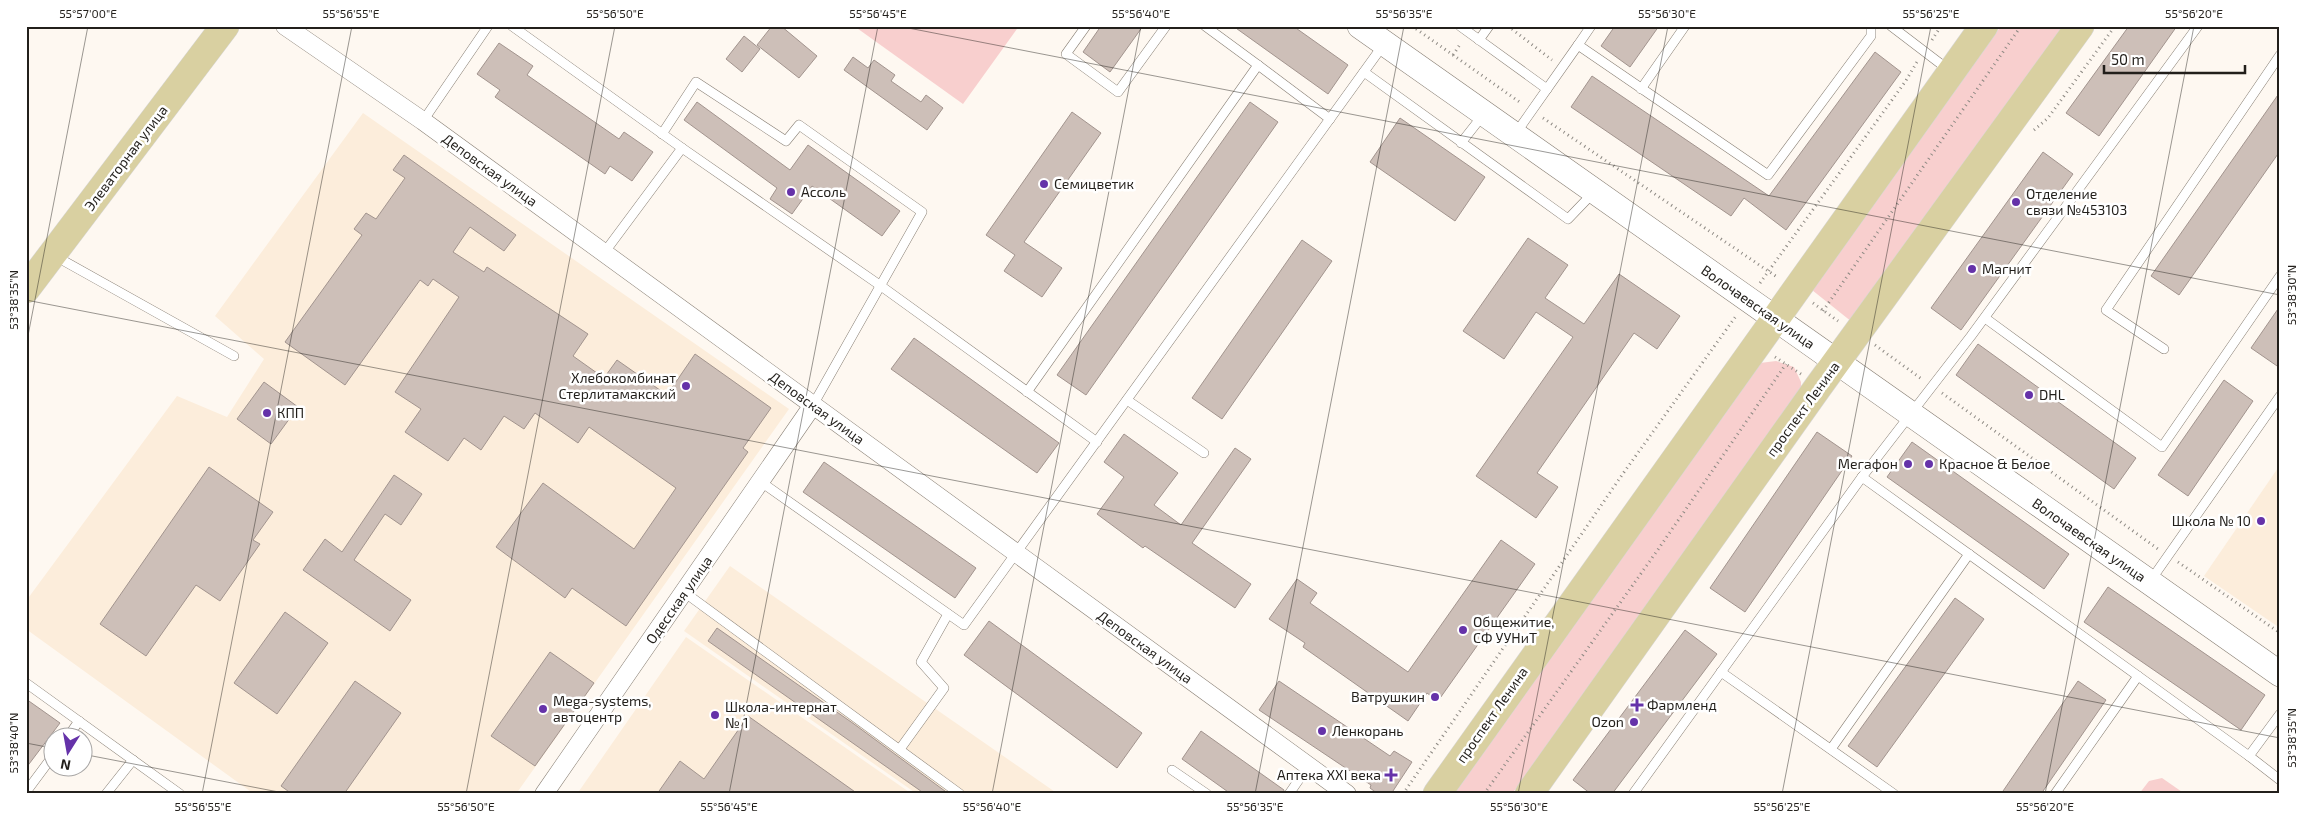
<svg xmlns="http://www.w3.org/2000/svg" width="2306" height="820" viewBox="0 0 2306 820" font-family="'Exo 2',sans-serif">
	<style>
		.built { fill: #fceddb }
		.green { fill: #f8cfce }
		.building { fill: #cdbfb8; stroke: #a2948e }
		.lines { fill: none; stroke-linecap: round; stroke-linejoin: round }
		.lane-casing { stroke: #887f74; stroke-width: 10 }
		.street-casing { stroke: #887f74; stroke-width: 19 }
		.secondary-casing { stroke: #887f74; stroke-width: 26 }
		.primary-casing { stroke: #d7d7d6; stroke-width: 29 }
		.path { stroke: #8e8a84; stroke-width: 3; stroke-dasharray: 1 4; stroke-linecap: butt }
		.lane { stroke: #fff; stroke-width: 9 }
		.street { stroke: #fff; stroke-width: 18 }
		.secondary { stroke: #fff; stroke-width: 25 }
		.primary { stroke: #d9d0a1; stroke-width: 28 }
		.ticks { fill: none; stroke: #221f1b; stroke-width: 1; stroke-opacity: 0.45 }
		.poi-dot { fill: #6532a9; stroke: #fff; stroke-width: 2 }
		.labels { text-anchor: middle; stroke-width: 5; stroke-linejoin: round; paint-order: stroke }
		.street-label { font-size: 14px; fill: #221f1b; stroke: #fff }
		.poi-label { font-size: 14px; fill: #221f1b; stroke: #fff; text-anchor: start }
		.neatline { fill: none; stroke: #221f1b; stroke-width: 2 }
		.ticks-label { font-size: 12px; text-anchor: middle; fill: #221f1b }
	</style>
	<rect width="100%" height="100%" fill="#fef8f1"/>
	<g class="built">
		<path d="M363 113 789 409 516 794H254L26 629V601L177 396 227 417 264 359 215 316Z"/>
		<path d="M2280 465V628L2204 576Z"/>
		<path d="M730 566 1058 794H917L684 631Z"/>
		<path d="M686 637 912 794H577Z"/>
	</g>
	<g class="green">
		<path d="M854 26H1019L963 104Z"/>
		<path d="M2001 26H2069L1857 326 1812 290Z"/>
		<path d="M1776 361 1794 367 1801 382V394L1512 794H1454L1760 363Z"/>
		<path d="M2162 778 2185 794H2139L2149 781Z"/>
	</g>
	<g class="building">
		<path d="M772 26H781L817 56 799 78 757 45Z"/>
		<path d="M1101 26H1143L1110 72 1083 52Z"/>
		<path d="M1233 26H1293L1348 65 1328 94Z"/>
		<path d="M1615 26H1659L1630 67 1601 46Z"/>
		<path d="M2129 26H2177L2099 136 2066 113Z"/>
		<path d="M744 36 760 49 742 72 726 59Z"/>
		<path d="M499 43 533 66 527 75 619 139 624 132 653 152 632 181 610 166 605 174 495 97 500 90 477 74Z"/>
		<path d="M1875 52 1901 72 1786 230 1744 198 1731 216 1571 107 1592 76 1769 196Z"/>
		<path d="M853 57 868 68 874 60 895 75 891 81 921 102 926 95 943 108 927 130 844 70Z"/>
		<path d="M2280 92V151L2179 295 2151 276Z"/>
		<path d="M697 102 790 170 808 145 900 211 882 236 812 186 792 214 770 199 777 188 684 120Z"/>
		<path d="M1250 102 1278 122 1086 395 1057 375Z"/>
		<path d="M1072 112 1101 133 1024 242 1062 268 1042 297 1004 271 1015 255 986 235Z"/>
		<path d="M1400 118 1485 177 1455 221 1370 162Z"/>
		<path d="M2043 152 2073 174 1961 330 1931 308Z"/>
		<path d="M404 155 516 235 504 251 470 227 453 252 484 272 487 267 588 334 573 356 604 378 617 360 667 395 695 354 771 408 743 448 748 452 626 626 572 588 565 598 496 547 543 483 634 549 676 488 589 427 578 443 535 413 524 429 504 416 481 450 464 438 448 461 405 432 421 409 395 392 459 297 433 279 428 286 420 280 345 385 285 342 362 235 354 229 366 213 376 219 405 178 393 170Z"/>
		<path d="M1528 238 1568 265 1545 298 1584 324 1619 274 1680 316 1657 349 1634 333 1537 473 1558 487 1536 518 1476 476 1573 337 1536 312 1504 359 1463 331Z"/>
		<path d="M1302 240 1332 261 1222 419 1192 398Z"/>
		<path d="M2280 306V368L2251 348Z"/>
		<path d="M914 338 1059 443 1037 473 891 369Z"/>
		<path d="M1978 344 2136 458 2114 489 1956 375Z"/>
		<path d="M2224 380 2253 401 2188 496 2158 475Z"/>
		<path d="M264 382 298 407 271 444 237 419Z"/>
		<path d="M1817 432 1852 456 1745 612 1710 588Z"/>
		<path d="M1124 434 1178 473 1154 505 1181 525 1235 448 1251 459 1192 543 1251 584 1235 608 1145 546 1143 548 1097 514 1124 477 1104 462Z"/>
		<path d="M1912 442 2069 554 2044 589 1887 477Z"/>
		<path d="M824 462 976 568 955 598 803 492Z"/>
		<path d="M209 467 273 512 253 540 260 544 220 601 196 585 146 656 100 624Z"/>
		<path d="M394 475 422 494 401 525 385 514 354 560 411 600 390 631 303 570 325 539 342 552Z"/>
		<path d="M1501 540 1535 564 1438 701 1427 693 1408 721 1303 647 1305 643 1269 619 1297 579 1317 593 1310 603 1408 672Z"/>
		<path d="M2108 587 2265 695 2241 730 2084 622Z"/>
		<path d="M1955 598 1984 619 1877 767 1848 746Z"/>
		<path d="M285 612 328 643 277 714 234 683Z"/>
		<path d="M989 621 1142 733 1117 768 964 655Z"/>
		<path d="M717 628 854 724 949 794H925L708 641Z"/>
		<path d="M1685 630 1717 654 1612 794H1591L1573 780Z"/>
		<path d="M550 652 594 683 535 766 491 736Z"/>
		<path d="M355 681 401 713 344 794H292L281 786Z"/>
		<path d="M1279 681 1390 756 1394 751 1412 762 1391 794H1378L1370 788 1371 785 1259 710Z"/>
		<path d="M2078 681 2106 700 2041 794H2001Z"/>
		<path d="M26 699 60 723 26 768Z"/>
		<path d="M748 716 858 794H657L680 761 704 779Z"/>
		<path d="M1201 731 1284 790 1283 794H1231L1182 759Z"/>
	</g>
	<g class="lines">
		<g class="lane-casing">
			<g id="lane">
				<path d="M512 26 682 148 604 253"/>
				<path d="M1086 26 1066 54 1118 92 1166 26"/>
				<path d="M1205 26 1258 65"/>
				<path d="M1460 26 1547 89"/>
				<path d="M1891 26 1950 71"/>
				<path d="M1479 40 1489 26"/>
				<path d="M1578 45 1591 26"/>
				<path d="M1364 72 1568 219 1593 193"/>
				<path d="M1641 89 1685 26"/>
				<path d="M423 121 488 26"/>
				<path d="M1516 133 1578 45 1768 175 1871 36V26"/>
				<path d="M662 134 696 82 786 141 799 125 922 212 813 405"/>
				<path d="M1461 143 1483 115"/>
				<path d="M682 148 881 286 1097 442"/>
				<path d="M55 256 234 356"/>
				<path d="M1985 318 2162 447 2280 276"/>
				<path d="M2164 349 2106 310 2280 55"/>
				<path d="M1027 392 1258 65 1330 119"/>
				<path d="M1127 400 1204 453"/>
				<path d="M1862 477 2249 756 2280 714"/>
				<path d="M761 482 964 625 1384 44"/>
				<path d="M2151 580 2280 396"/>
				<path d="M684 592 960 794"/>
				<path d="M1721 672 1894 794"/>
				<path d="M26 683 180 794"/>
				<path d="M67 738 79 721"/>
				<path d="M900 749 944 688 921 662 948 614"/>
				<path d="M1831 749 1969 554"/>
				<path d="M2249 756 2280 780"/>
				<path d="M1172 770 1207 794"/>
				<path d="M26 792 52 757"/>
				<path d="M106 794 133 760"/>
				<path d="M1289 794 1309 765"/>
				<path d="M1633 794 1862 477 1971 336 2198 26"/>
				<path d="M2055 794 2138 676"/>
			</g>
		</g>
		<g class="street-casing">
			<g id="street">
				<path d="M285 26 423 121 1347 794"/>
				<path d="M544 794 813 405"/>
			</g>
		</g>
		<g class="secondary-casing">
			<path id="secondary" d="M1360 26 2280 674"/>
		</g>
		<g class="primary-casing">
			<g id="primary">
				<path d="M26 289 225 26"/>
				<path d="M1437 794 1984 26"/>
				<path d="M1529 794 1818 387 2080 26"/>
			</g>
		</g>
		<g class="path">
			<path d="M1412 26 1521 103"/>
			<path d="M1508 26 1552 60"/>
			<path d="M1932 40 1941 26"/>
			<path d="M1453 55 1461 43"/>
			<path d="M1543 118 1777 277"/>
			<path d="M2034 130 2048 118 2115 26"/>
			<path d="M1760 283 1905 82 1917 62"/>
			<path d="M1813 303 1838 321"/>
			<path d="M1823 311 2021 26"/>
			<path d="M1875 345 1923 380"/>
			<path d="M1775 357 1801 374"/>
			<path d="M1942 393 2158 549"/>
			<path d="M2178 562 2280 633"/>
			<path d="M1403 794 1622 475 1736 316"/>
			<path d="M1484 794 1657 551 1786 364"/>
		</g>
		<use href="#lane" class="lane"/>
		<use href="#street" class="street"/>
		<use href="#secondary" class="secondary"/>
		<use href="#primary" class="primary"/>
	</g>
	<path class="ticks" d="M898 26 2280 295M26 300 2280 738M26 346 88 26M26 743 52 748M82 754 289 794M202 794 352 26M466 794 615 26M729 794 878 26M992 794 1141 26M1255 794 1404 26M1518 794 1668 26M1782 794 1931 26M2045 794 2194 26"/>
	<g class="poi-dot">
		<circle cx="1044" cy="184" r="5"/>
		<circle cx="791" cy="192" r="5"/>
		<circle cx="2016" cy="202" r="5"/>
		<circle cx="1972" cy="269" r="5"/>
		<circle cx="686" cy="386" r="5"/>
		<circle cx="2029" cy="395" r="5"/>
		<circle cx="267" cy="413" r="5"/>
		<circle cx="1908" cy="464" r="5"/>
		<circle cx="1929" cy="464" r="5"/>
		<circle cx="2261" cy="521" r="5"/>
		<circle cx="1463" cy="630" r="5"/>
		<circle cx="1435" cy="697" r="5"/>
		<path d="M1634.5 697.5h5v5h5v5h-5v5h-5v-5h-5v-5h5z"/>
		<circle cx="543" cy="709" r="5"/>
		<circle cx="715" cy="715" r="5"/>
		<circle cx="1634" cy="722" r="5"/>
		<circle cx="1322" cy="731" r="5"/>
		<path d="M1388.5 767.5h5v5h5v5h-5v5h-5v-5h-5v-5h5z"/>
	</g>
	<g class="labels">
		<g class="street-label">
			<text transform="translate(126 158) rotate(-53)" y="5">Элеваторная улица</text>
			<text transform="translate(490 170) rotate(36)" y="5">Деповская улица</text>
			<text transform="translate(1758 307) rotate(35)" y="5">Волочаевская улица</text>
			<text transform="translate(817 408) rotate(36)" y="5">Деповская улица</text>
			<text transform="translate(1803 409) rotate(-54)" y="5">проспект Ленина</text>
			<text transform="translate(2089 540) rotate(35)" y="5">Волочаевская улица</text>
			<text transform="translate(679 600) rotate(-55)" y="5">Одесская улица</text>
			<text transform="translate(1145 647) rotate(36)" y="5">Деповская улица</text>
			<text transform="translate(1492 715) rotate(-55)" y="5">проспект Ленина</text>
		</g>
		<g class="poi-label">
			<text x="1054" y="189">Семицветик</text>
			<text x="801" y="197">Ассоль</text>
			<text x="2026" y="199">Отделение<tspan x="2026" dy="16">связи №453103</tspan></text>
			<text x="1982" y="274">Магнит</text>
			<text x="676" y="383" text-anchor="end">Хлебокомбинат<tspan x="676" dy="16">Стерлитамакский</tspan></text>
			<text x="2039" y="400">DHL</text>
			<text x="277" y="418">КПП</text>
			<text x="1898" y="469" text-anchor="end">Мегафон</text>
			<text x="1939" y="469">Красное &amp; Белое</text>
			<text x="2251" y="526" text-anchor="end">Школа № 10</text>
			<text x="1473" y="627">Общежитие,<tspan x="1473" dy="16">СФ УУНиТ</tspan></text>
			<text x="1425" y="702" text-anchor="end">Ватрушкин</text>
			<text x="553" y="706">Mega-systems,<tspan x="553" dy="16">автоцентр</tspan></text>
			<text x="1647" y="710">Фармленд</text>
			<text x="725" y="712">Школа-интернат<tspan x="725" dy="16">№ 1</tspan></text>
			<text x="1624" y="727" text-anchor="end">Ozon</text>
			<text x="1332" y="736">Ленкорань</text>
			<text x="1381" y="780" text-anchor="end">Аптека ХХI века</text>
		</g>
	</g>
	<rect width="2306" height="820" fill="none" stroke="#ffffff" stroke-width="55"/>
	<g transform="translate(68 752) rotate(191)"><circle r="24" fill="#ffffff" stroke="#a7a5a4"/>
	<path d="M0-4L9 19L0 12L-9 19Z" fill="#6532a9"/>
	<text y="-8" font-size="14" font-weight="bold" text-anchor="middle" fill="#221f1b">N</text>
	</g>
	<path d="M2104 65v8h141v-8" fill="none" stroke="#221f1b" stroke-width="2.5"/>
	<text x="2111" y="65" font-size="15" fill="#221f1b" stroke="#ffffff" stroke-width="4" paint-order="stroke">50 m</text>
	<rect x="28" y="28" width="2250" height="764" class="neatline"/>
	<g class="ticks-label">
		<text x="88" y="18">55°57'00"E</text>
		<text x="351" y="18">55°56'55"E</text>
		<text x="615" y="18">55°56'50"E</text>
		<text x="878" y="18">55°56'45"E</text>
		<text x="1141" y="18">55°56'40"E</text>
		<text x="1404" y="18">55°56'35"E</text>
		<text x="1667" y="18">55°56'30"E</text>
		<text x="1931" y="18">55°56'25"E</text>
		<text x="2194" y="18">55°56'20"E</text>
		<text transform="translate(2292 295) rotate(-90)" y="4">53°38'30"N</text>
		<text transform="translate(14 300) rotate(-90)" y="4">53°38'35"N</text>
		<text transform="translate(2292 738) rotate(-90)" y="4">53°38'35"N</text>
		<text transform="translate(14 743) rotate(-90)" y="4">53°38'40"N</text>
		<text x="203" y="811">55°56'55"E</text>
		<text x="466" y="811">55°56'50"E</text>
		<text x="729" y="811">55°56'45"E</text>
		<text x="992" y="811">55°56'40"E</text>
		<text x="1255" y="811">55°56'35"E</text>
		<text x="1519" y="811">55°56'30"E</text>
		<text x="1782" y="811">55°56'25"E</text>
		<text x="2045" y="811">55°56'20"E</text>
	</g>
</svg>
